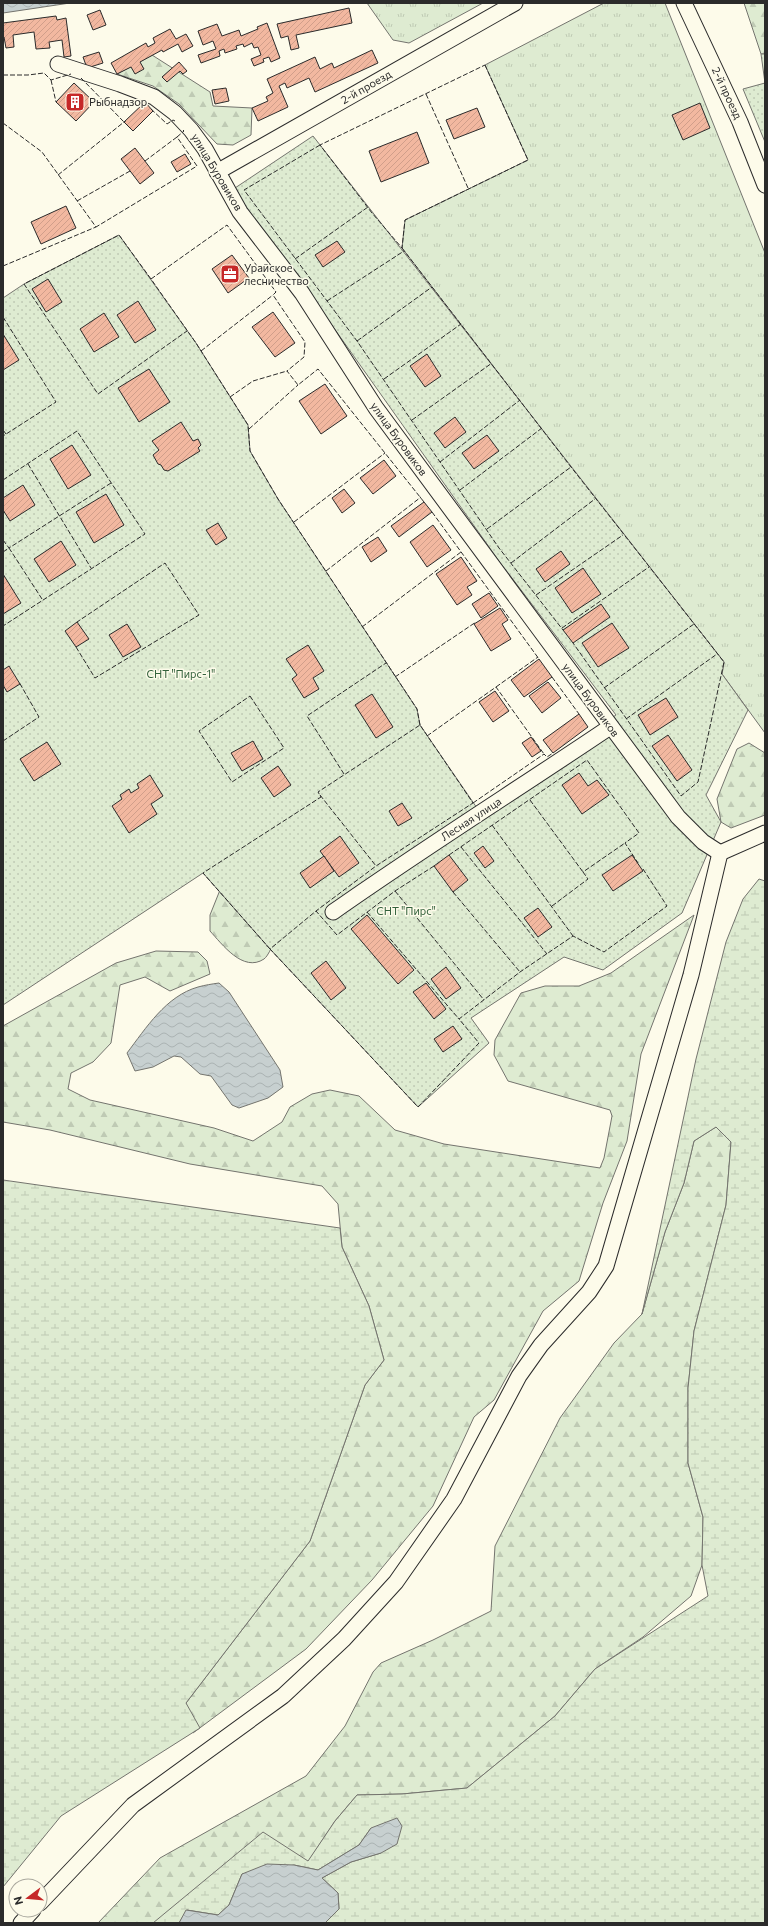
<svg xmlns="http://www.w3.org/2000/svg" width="768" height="1926" viewBox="0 0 768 1926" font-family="Commissioner,sans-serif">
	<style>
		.grass { fill: url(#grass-tufts); stroke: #74746e }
		.forest { fill: url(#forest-firs); stroke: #74746e }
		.wetland { fill: url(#wetland-marsh); stroke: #74746e }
		.garden { fill: url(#garden-dots); stroke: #74746e }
		.water { fill: url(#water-waves); stroke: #74746e }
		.building { fill: url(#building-hatch); stroke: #2b2b2b }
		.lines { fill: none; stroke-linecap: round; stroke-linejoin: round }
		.street-casing { stroke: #2b2b2b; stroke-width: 17 }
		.street { stroke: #fdfbea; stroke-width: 15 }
		.fence { stroke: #2b2b2b; stroke-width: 1; stroke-dasharray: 5 2; stroke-linecap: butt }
		.labels { text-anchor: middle; stroke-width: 3; stroke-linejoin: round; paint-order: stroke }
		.street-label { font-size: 11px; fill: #2b2b2b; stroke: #fdfbea }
		.poi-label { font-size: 11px; fill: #2b2b2b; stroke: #fdfbea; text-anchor: start }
		.park-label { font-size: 11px; fill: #34623c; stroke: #fdfbea }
	</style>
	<defs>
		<pattern id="grass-tufts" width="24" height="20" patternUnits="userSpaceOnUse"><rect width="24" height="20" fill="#deebd1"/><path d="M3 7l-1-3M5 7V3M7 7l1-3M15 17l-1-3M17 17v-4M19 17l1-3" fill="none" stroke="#bfcab4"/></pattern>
		<pattern id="forest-firs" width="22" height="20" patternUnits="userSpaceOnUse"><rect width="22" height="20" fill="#deebd1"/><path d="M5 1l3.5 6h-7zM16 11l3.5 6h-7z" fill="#bfcab4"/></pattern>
		<pattern id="wetland-marsh" width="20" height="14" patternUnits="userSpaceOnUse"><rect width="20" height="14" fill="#deebd1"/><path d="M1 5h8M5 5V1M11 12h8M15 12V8" fill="none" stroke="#bfcab4"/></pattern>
		<pattern id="garden-dots" width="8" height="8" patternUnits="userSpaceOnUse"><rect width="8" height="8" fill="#deebd1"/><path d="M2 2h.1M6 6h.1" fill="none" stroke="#bfcab4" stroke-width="1.8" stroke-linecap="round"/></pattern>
		<pattern id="water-waves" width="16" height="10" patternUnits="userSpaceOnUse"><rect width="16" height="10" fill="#c7d0d0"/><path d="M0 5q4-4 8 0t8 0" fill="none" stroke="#abb3b3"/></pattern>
		<pattern id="building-hatch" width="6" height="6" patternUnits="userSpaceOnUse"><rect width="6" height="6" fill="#f2b8a0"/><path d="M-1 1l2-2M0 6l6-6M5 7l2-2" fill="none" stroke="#d09e8a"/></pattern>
	</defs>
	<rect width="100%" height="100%" fill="#fdfbea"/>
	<g class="grass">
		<path d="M367 3H483L409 43 393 40Z"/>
		<path d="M604 3H665L765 253V733L722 674 724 662 571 467 402 248 405 220 528 160 485 65Z"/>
	</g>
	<g class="forest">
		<path d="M744 3H765V54H761Z"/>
		<path d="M152 55 210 92 213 106 252 108 251 135 233 145 217 144 179 104 153 86 117 74Z"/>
		<path d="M749 743 765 753V815L731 828 721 822 717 799 737 749Z"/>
		<path d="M220 890 274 943C271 948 268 956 264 959 243 973 222 944 210 931V915Z"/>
		<path d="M694 915 641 1054 627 1141 603 1203 579 1281 543 1311 494 1400 474 1417 433 1506 372 1580 306 1649 193 1733 186 1703 310 1541 365 1385 384 1360 369 1306 342 1247 338 1204 322 1186 190 1164 50 1130 3 1122V1026L116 963 156 951 198 952 207 961 210 974 170 991 145 977 120 985 111 1043 93 1062 71 1073 68 1089 90 1100 214 1128 253 1141 282 1122 290 1107 312 1094 330 1090 359 1096 395 1130 444 1144 600 1168 604 1158 612 1116 610 1110 508 1081 494 1055 495 1040 521 993 545 986H579L611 973Z"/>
		<path d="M716 1127 731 1142 726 1205 694 1331 688 1388V1463L703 1517 702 1565 691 1596 643 1637 595 1669 555 1716 467 1788 402 1794 357 1795 335 1821 308 1862 162 1923H98L160 1858 306 1776 345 1726 373 1672 381 1663 433 1640 491 1611 495 1546 560 1418 614 1343 642 1314 665 1232 684 1183 694 1141Z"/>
	</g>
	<g class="wetland">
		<path d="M759 879 765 881V1923H325L339 1909 338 1893 322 1878 351 1862 381 1853 371 1828 359 1845 318 1870 294 1865 242 1874 229 1905 218 1915 187 1910 179 1923H153L263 1832 308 1861 335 1821 357 1795 402 1794 467 1788 555 1716 595 1669 708 1596 702 1565 703 1517 688 1463V1388L694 1331 726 1205 731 1142 716 1127 694 1141 684 1183 665 1232 642 1314 696 1059 726 942 743 899Z"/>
		<path d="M3 1180 340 1228 342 1247 369 1306 384 1360 365 1385 310 1541 186 1703 200 1728 61 1816 3 1887Z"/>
	</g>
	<g class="garden">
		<path d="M761 54H765V142L743 89 765 83Z"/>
		<path d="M313 136 724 662 722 674 748 710 706 795 721 822 682 913 603 970 564 957 471 1018 489 1043 418 1107 270 949 203 873 3 1005V298L24 284 119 235 196 343 248 425 250 451 278 499 417 709 420 725 477 808 616 715 499 561 309 293 232 190Z"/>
	</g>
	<g class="water">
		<path d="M3 3H70L3 13Z"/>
		<path d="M219 983 229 992 280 1070 283 1087 268 1098 239 1108 232 1105 211 1076 200 1074 181 1057 174 1056 153 1067 135 1071 127 1053C146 1028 166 996 198 987 205 985 212 984 219 983Z"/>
		<path d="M397 1818 402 1826 397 1844 381 1853 351 1862 322 1878 338 1893 339 1909 325 1923H179L186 1910 218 1915 229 1905 242 1874 267 1864 294 1865 318 1870 359 1845 371 1828Z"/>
	</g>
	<g class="building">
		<path d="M349 8 352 23 296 35 299 48 291 50 288 36 281 38 277 24Z"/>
		<path d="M100 10 106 25 93 30 87 15Z"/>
		<path d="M56 16 57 20 66 18 71 56 64 57 62 40 49 42 50 48 36 49 34 32 13 35 14 47 6 48 4 37H3V23Z"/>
		<path d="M267 23 280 58 271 62 269 57 263 59 264 62 254 66 251 59 261 55 258 47 254 48 252 43 244 47 243 44 236 46 237 49 225 53 224 49 219 51 220 56 201 63 198 55 216 49 213 41 203 45 198 31 217 24 222 36 239 30 241 36 258 29 257 27Z"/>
		<path d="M170 29 176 39 186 34 193 46 182 52 178 44 163 52 162 50 140 62 144 69 135 74 131 67 117 74 111 63 146 43 148 47 155 43 153 38Z"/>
		<path d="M372 50 378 63 315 92 309 78 287 88 285 83 279 86 288 107 258 121 252 108 268 101 266 97 273 93 267 79 315 57 320 69 332 63 334 68Z"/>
		<path d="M99 52 103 63 87 68 83 57Z"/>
		<path d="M179 62 187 71 183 74 180 71 167 82 162 77Z"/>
		<path d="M74 83 94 102 76 121 56 102Z"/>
		<path d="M226 88 229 101 215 104 212 90Z"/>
		<path d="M145 102 153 111 133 131 124 122Z"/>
		<path d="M700 103 710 128 683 140 672 115Z"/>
		<path d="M477 108 485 127 454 139 446 120Z"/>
		<path d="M417 132 429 163 381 182 369 151Z"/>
		<path d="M135 148 154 173 140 184 121 159Z"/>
		<path d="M185 154 191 164 177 172 171 162Z"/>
		<path d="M66 206 76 228 41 244 31 222Z"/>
		<path d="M337 241 345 252 323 267 315 255Z"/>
		<path d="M232 255 249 278 228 293 212 269Z"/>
		<path d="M48 279 62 302 46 312 32 289Z"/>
		<path d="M138 301 156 330 135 343 117 315Z"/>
		<path d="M273 312 295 343 275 357 252 327Z"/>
		<path d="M104 313 119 337 94 352 80 329Z"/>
		<path d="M3 334 19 360 3 370Z"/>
		<path d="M427 354 441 376 425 387 410 366Z"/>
		<path d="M149 369 170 402 139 422 118 388Z"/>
		<path d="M325 384 347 416 321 434 299 401Z"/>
		<path d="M455 417 466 432 445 448 434 433Z"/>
		<path d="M181 422 193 441 198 439 201 445 198 448 200 451 168 471 164 470 161 465 158 464 153 455 159 450 152 441Z"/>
		<path d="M487 435 499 451 474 469 462 453Z"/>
		<path d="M72 445 91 475 68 489 50 459Z"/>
		<path d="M384 460 396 476 373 494 360 478Z"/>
		<path d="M23 485 35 505 10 521 3 510V498Z"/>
		<path d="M344 489 355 503 342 513 332 498Z"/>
		<path d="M106 494 124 525 94 543 76 512Z"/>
		<path d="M424 502 432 512 399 537 391 526Z"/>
		<path d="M218 523 227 538 216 545 206 530Z"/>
		<path d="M433 525 451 550 427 567 410 542Z"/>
		<path d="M378 537 387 551 371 562 362 547Z"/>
		<path d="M61 541 76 565 49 582 34 559Z"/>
		<path d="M561 551 570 564 545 582 536 569Z"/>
		<path d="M461 557 477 581 467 587 472 595 457 605 436 574Z"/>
		<path d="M583 568 601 594 572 613 555 588Z"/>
		<path d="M3 574 21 603 3 614Z"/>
		<path d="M489 593 498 606 481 618 472 604Z"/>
		<path d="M601 604 610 617 573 643 563 630Z"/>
		<path d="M500 608 508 620 502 624 511 639 491 651 474 624Z"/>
		<path d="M77 622 89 639 76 647 65 631Z"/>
		<path d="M612 623 629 648 598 667 582 643Z"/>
		<path d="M127 624 141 647 123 657 109 635Z"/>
		<path d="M308 645 324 671 313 678 319 689 304 698 292 679 297 675 286 659Z"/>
		<path d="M539 659 552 677 524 697 511 680Z"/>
		<path d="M9 666 20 684 7 692 3 685V670Z"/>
		<path d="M548 682 561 698 542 713 529 696Z"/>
		<path d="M495 691 509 711 493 722 479 702Z"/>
		<path d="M372 694 393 727 376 738 355 705Z"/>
		<path d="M666 698 678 717 650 735 638 715Z"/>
		<path d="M579 714 588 727 553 753 543 740Z"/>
		<path d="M668 735 692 770 677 781 652 746Z"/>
		<path d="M531 737 541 751 532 757 522 743Z"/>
		<path d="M253 741 263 759 242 771 231 753Z"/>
		<path d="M47 742 61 764 34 781 20 759Z"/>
		<path d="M278 766 291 785 274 797 261 778Z"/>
		<path d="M579 773 588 786 597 780 609 795 582 814 562 785Z"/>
		<path d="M150 775 163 796 151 804 157 814 129 833 112 806 122 799 120 795 129 789 131 793 139 788 137 784Z"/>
		<path d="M402 803 412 818 398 826 389 811Z"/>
		<path d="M340 836 359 863 339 877 320 851Z"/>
		<path d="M483 846 494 861 485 868 474 853Z"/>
		<path d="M449 855 468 880 453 892 434 866Z"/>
		<path d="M632 855 643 871 613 891 602 875Z"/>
		<path d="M324 856 334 871 310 888 300 873Z"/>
		<path d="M538 908 552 927 538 937 524 918Z"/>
		<path d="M367 915 414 970 398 984 351 929Z"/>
		<path d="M326 961 346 988 331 1000 311 973Z"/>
		<path d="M446 967 461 988 446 999 431 979Z"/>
		<path d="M426 983 446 1009 434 1019 413 992Z"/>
		<path d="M453 1026 462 1039 443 1052 434 1039Z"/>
	</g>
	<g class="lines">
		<g class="street-casing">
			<g id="street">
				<path d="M684 3 740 122 765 185"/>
				<path d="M58 64 120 84 154 97 175 113 191 130 205 149 240 212 302 293 376 408 678 817 703 842 720 853"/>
				<path d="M217 172 515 3"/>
				<path d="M720 853 765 833"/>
				<path d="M333 912C424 848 518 789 610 727"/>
				<path d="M40 1903 133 1805 283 1696 344 1639 396 1582 454 1499 519 1376 541 1345 589 1292 606 1266 691 975 720 853"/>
				<path d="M21 1923 33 1910"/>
			</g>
		</g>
		<use href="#street" class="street"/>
		<g class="fence">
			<path d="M485 65 528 160 405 220 402 248 372 213 320 145Z"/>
			<path d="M3 75H28L44 73 51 80 71 74"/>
			<path d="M81 78 124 122 126 121"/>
			<path d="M51 80 56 102"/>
			<path d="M426 94 468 188"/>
			<path d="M151 109 167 124 173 120 175 121"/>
			<path d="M3 123 42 152 96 227 197 166 177 137 184 131 183 130"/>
			<path d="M320 145 244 190 357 341 499 548 563 630"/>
			<path d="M145 161 177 137"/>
			<path d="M58 175 124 122"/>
			<path d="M77 201 130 171"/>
			<path d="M402 248 571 467 724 662 698 782 681 796 573 643"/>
			<path d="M295 259 368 207"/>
			<path d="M3 266 96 227"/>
			<path d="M151 279 119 235 24 284 98 394 187 331"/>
			<path d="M327 301 404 251"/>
			<path d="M3 317 56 402 3 436"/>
			<path d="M357 341 432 287"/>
			<path d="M201 351 273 295"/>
			<path d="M384 379 461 324"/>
			<path d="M230 397 253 381 287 371"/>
			<path d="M412 420 492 363"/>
			<path d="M249 429 298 385"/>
			<path d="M3 430 6 434"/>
			<path d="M440 462 520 400"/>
			<path d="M28 464 91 568"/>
			<path d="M3 480 77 431 145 534 3 626"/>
			<path d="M460 490 542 428"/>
			<path d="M432 512 539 659"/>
			<path d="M294 522 385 453"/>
			<path d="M487 529 571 467"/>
			<path d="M3 540 9 548 111 483"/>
			<path d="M3 552 9 548 42 599"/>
			<path d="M511 563 595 499"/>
			<path d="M326 571 421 497"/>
			<path d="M536 595 623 535"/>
			<path d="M362 627 461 552"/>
			<path d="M562 628 649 567"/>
			<path d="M76 647 95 678 199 615 165 563 77 622"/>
			<path d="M395 677 476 622"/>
			<path d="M552 677 579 714"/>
			<path d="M496 687 538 657"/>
			<path d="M604 688 694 624"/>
			<path d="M250 696 284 748 232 782 199 731Z"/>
			<path d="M626 719 717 654"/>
			<path d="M420 725 417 709 278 499 250 451 248 425 196 343 151 279 227 225 276 292 273 295 305 342 304 357 287 371 298 385 318 369 424 502"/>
			<path d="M427 736 496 687 544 754"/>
			<path d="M3 741 39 717 19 682"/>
			<path d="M344 774 307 716 386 663"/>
			<path d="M320 795 376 866"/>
			<path d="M530 800 583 872"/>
			<path d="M473 803 544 754 547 757 553 753"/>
			<path d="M492 825 573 936"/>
			<path d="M461 847 547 954"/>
			<path d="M449 855 587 760 639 833 625 843 638 863"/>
			<path d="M434 866 395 891 337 935 316 911 270 949 418 1107 479 1043 459 1019 520 972 573 936 604 952 667 906 643 869"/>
			<path d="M395 891 484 1000"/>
			<path d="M453 892 520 972"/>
			<path d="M552 906 588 879 583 872 625 843"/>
			<path d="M367 912 459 1019"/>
			<path d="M270 949 203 873 321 797 318 792 420 725 473 803 376 866 316 911"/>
		</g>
	</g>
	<defs>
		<g id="building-square" transform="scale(1)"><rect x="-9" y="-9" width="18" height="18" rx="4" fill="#c62828" stroke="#fdfbea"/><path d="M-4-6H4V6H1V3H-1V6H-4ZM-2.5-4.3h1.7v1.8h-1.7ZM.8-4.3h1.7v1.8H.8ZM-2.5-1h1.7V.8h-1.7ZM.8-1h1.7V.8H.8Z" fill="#fff"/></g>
		<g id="office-square" transform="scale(1)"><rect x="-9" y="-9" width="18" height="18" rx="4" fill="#c62828" stroke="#fdfbea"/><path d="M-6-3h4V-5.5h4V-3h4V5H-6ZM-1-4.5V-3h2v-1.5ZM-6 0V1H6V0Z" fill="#fff"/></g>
	</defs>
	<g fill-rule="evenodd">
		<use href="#building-square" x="75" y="102"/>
		<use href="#office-square" x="230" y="274"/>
	</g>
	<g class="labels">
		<g class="street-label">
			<text transform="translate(366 87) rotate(-30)" y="4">2-й проезд</text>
			<text transform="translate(727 93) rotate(65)" y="4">2-й проезд</text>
			<text transform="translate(217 172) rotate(59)" y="4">улица Буровиков</text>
			<text transform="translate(399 439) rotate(54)" y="4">улица Буровиков</text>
			<text transform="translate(591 700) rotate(54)" y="4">улица Буровиков</text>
			<text transform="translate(471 819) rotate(-33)" y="4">Лесная улица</text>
		</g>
		<g class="poi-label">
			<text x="89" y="106">Рыбнадзор</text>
			<text x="244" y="272">Урайское<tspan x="244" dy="13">лесничество</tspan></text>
		</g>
		<g class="park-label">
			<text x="181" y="678">СНТ "Пирс-1"</text>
			<text x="406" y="915">СНТ "Пирс"</text>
		</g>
	</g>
	<rect width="768" height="1926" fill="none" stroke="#2b2b2b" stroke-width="8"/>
	<g transform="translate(28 1898) rotate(254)"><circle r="19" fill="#fdfbea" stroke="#a9a89e"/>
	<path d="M0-3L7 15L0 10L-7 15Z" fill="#c62828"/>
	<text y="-6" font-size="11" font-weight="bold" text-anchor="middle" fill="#2b2b2b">N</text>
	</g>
</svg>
